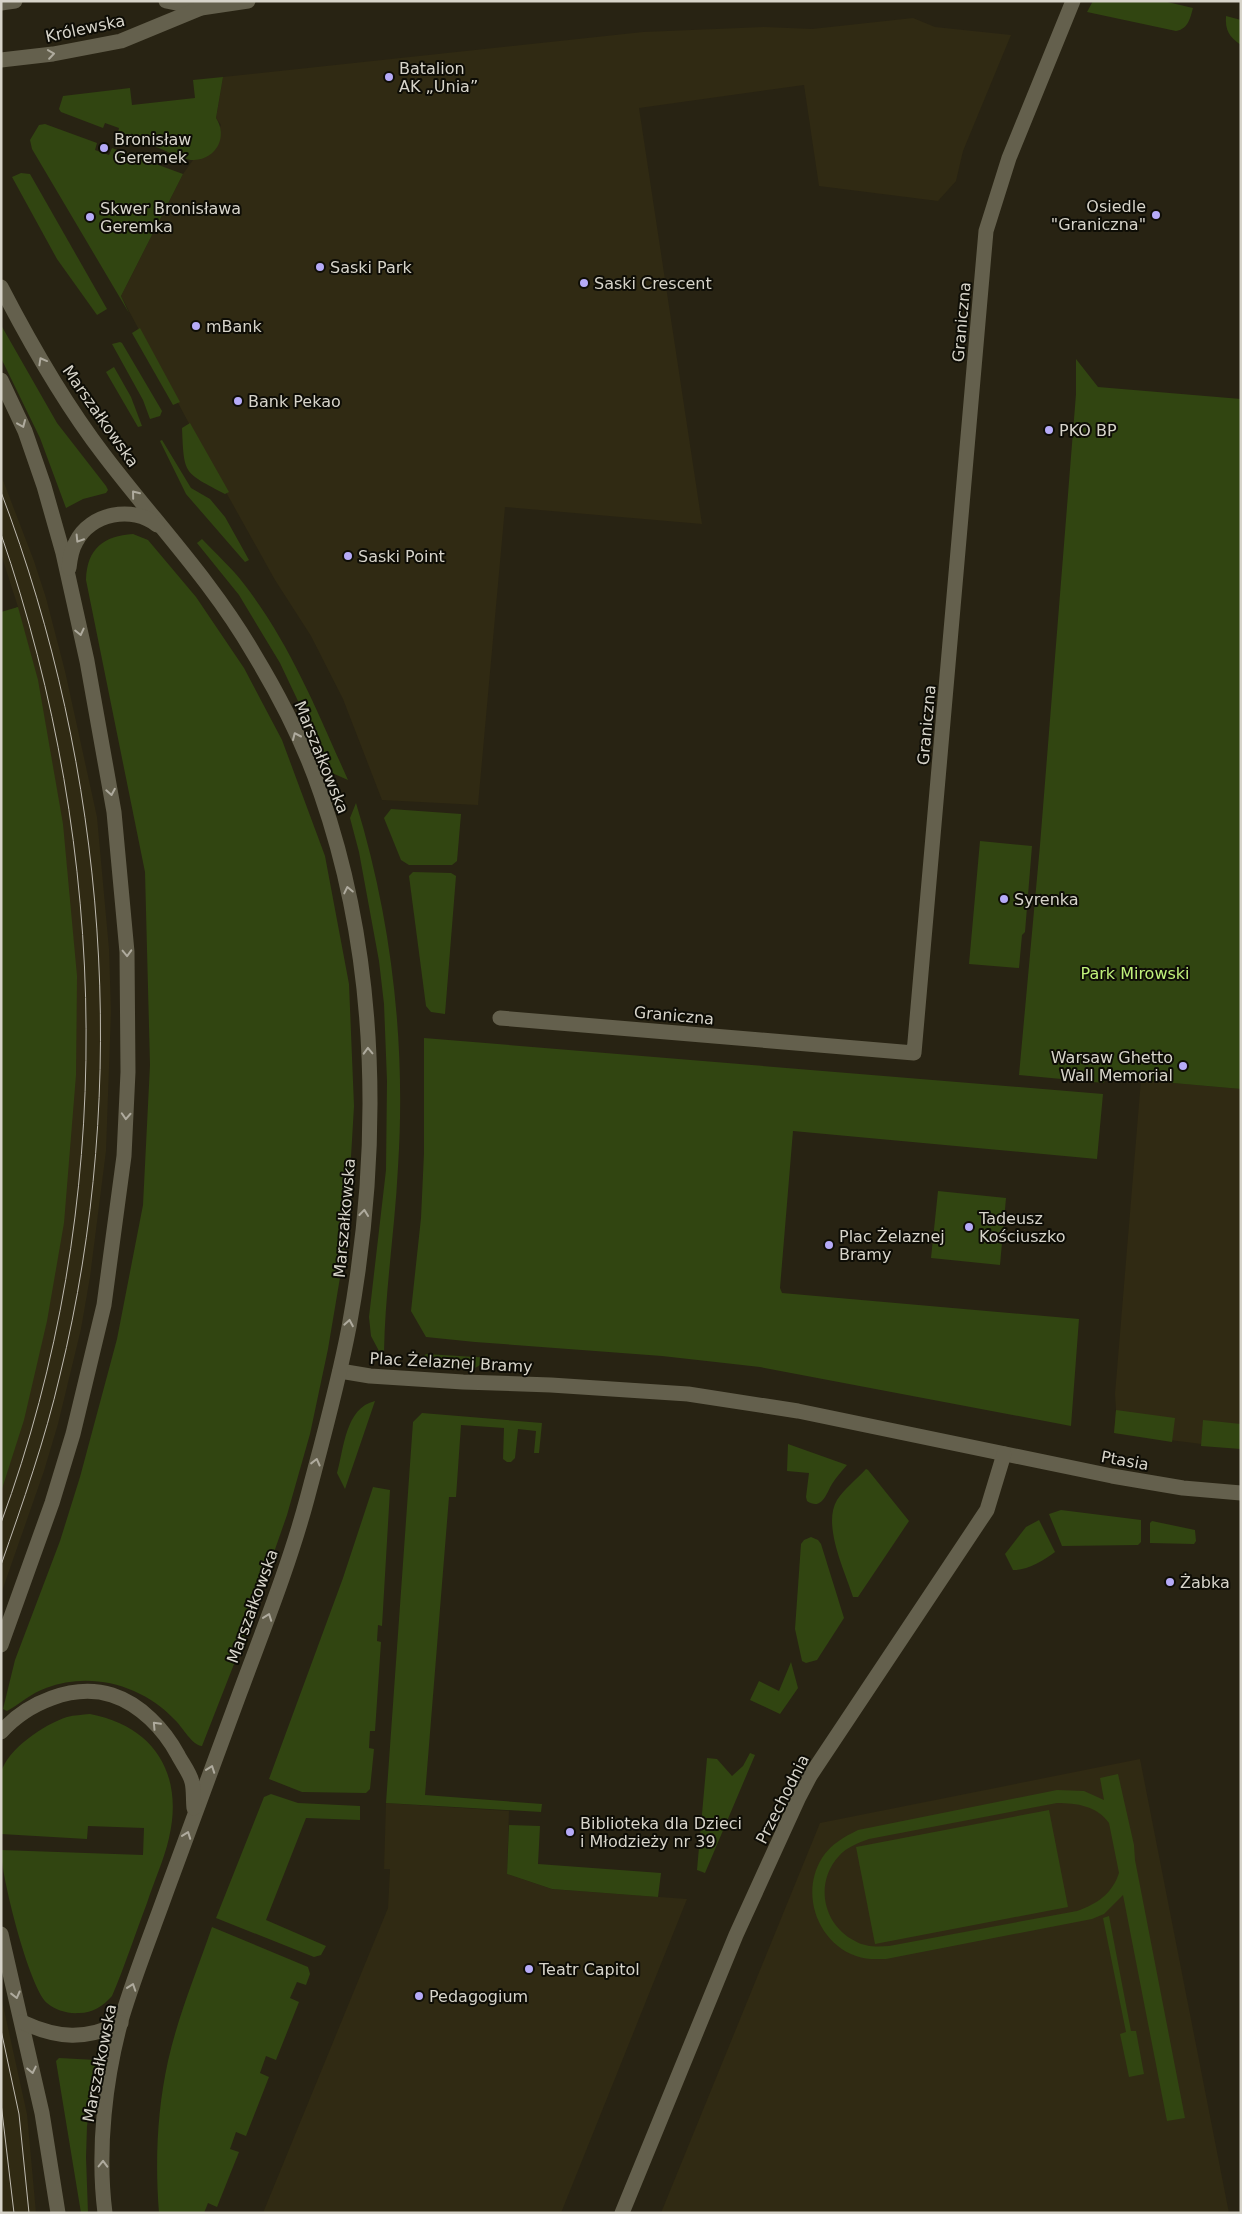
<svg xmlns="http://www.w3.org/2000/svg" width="1242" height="2214" viewBox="0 0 1242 2214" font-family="'DejaVu Sans',sans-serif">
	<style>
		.built { fill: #302a13 }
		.green { fill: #314511; fill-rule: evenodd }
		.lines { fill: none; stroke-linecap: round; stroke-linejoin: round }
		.street { stroke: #64604d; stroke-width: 15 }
		.secondary { stroke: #64604d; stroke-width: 15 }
		.tram { stroke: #bfbbb1; stroke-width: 1 }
		.oneway { stroke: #afab9e }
		.poi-dot { fill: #b6abf8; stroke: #0e0d06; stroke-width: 2 }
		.labels { text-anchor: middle; stroke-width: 4; stroke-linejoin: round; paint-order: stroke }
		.street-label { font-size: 16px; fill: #d7d4ca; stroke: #0e0d06 }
		.poi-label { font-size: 16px; fill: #d7d4ca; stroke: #0e0d06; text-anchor: start }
		.park-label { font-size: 16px; fill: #c0f17b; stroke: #0e0d06 }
	</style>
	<rect width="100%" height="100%" fill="#282313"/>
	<g class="built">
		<path d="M913 18 935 27 1011 35 963 151 956 181 938 201 819 186 804 85 639 108 702 524 505 507 478 805 382 800 343 699 311 636 275 580 217 476 121 296 183 174 193 160 205 157 221 125 216 118 223 77 643 32 764 27 812 29Z"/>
		<path d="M1 475 34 561 46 598 65 671 97 817 109 949 111 1012 106 1151 90 1277 81 1329 58 1424 44 1471 1 1594V1458L16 607H18L1 554Z"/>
		<path d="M1141 1080 1241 1089V1449L1114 1433 1116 1410 1115 1394Z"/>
		<path d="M1140 1759 1229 2213H661L820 1823Z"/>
		<path d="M386 1803 509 1811 507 1874 552 1889 687 1899 561 2213H263L388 1908 390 1869H384Z"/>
		<path d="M1 1996 27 2114 36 2213H1Z"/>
	</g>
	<g class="green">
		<path d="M1093 1H1163L1193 8C1190 19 1188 29 1176 31L1087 12Z"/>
		<path d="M1226 16 1241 20V45C1229 37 1225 30 1226 16Z"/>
		<path d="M223 77 216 118C228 136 217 159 194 160 185 161 165 150 156 147L157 142 142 136 140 141 118 133 119 128 105 123 103 128 61 112 59 109 63 96 130 88 132 105 195 98 193 80Z"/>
		<path d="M45 124 97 143 95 150 109 155 112 148 183 174 121 296 129 313 32 149 30 140 39 125Z"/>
		<path d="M21 173 30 174 107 309 97 315 57 259 12 177Z"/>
		<path d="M1 325 57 423 106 486 108 490 106 493 83 499 66 508 40 438 1 358Z"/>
		<path d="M140 328 180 402 173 405 132 333Z"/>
		<path d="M120 342 122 343 162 411 160 416 150 419 143 400 112 344Z"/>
		<path d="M1076 359 1098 387 1241 399V1089L1105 1077 1104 1083 1019 1075 1040 845 1076 394Z"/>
		<path d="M114 367 131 397 142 426 138 427 106 372Z"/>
		<path d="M190 423 229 492 225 494C184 472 184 476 182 428Z"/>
		<path d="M162 440 191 488 210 499 225 517 249 560 245 562 186 494 160 441Z"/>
		<path d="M133 534 148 540 196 597 244 668 282 740 325 856 349 984 354 1106 346 1242 328 1349 310 1434 287 1515 243 1641 202 1746C192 1745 183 1728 175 1720 142 1685 91 1671 46 1688 31 1693 20 1704 7 1711L3 1709 15 1660 60 1541 80 1477 117 1339 143 1205 150 1065 145 872 86 580C87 548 104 536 133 534Z"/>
		<path d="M202 539C216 554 232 568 244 584 290 643 318 713 348 780L332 773 280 663 239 595 197 543Z"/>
		<path d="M18 607 38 680 63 824 77 976 76 1075 64 1223 47 1321 24 1420 1 1492V612Z"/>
		<path d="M356 803C392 920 406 1045 398 1167 395 1229 385 1290 384 1353H380L371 1336 369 1317 386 1170 387 1081 384 1004 379 961 359 852 350 818Z"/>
		<path d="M391 809 461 814 457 861 452 865H409L401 860 384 818Z"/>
		<path d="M980 841 1032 846 1025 932 1022 935 1019 968 969 964Z"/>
		<path d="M413 872 451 873 456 876 445 1014 431 1012 426 1006 409 876Z"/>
		<path d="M424 1038 1103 1094 1097 1159 793 1131 780 1288 782 1293 1079 1319 1071 1426 760 1367 662 1356 475 1342 426 1337 411 1311 421 1218 424 1153Z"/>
		<path d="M938 1191 1006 1198 1000 1265 931 1258Z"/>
		<path d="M426 1354 492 1358 475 1368 422 1363 423 1357Z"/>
		<path d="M375 1401 345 1489 337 1473C344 1449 345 1408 375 1401Z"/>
		<path d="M1116 1410 1175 1418 1172 1442 1114 1433Z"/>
		<path d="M422 1413 542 1423 539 1453H534L536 1431 518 1429 515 1458 511 1462H507L503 1459 504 1428 461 1425 456 1497H449L425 1795 542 1804 541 1812 386 1803 413 1422Z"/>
		<path d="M1203 1420 1241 1424V1449L1201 1446Z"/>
		<path d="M788 1444 847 1465C842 1471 836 1477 832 1484 826 1494 822 1511 807 1501L806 1497 809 1473 787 1471Z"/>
		<path d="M866 1469 868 1470 909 1521 858 1597H853C845 1571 822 1525 837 1500 844 1489 857 1479 866 1469Z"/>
		<path d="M373 1487 390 1490 382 1626 378 1625 377 1641 381 1642 375 1731H370L369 1748 374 1749 370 1789 366 1793 302 1792 269 1779 343 1578Z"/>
		<path d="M1061 1510 1141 1520V1542L1138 1545 1062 1546 1049 1514Z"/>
		<path d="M1039 1520 1055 1552C1045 1560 1026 1571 1013 1570L1005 1554 1026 1527Z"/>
		<path d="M1152 1521 1195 1530 1196 1541 1194 1544 1150 1543V1523Z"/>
		<path d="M811 1537 818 1540 821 1544 844 1618 817 1660 806 1663 802 1661 795 1629 801 1544 804 1540Z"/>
		<path d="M791 1662 798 1688 780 1714 750 1700 759 1681 779 1691Z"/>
		<path d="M90 1714C154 1726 184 1774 169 1838 164 1860 154 1881 147 1903 135 1934 125 1966 112 1996 103 2006 93 2013 79 2013 68 2014 55 2010 47 2003 29 1987 1 1876 1 1850L143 1855 144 1828 88 1826 87 1839 1 1834C1 1818 0 1788 1 1773 7 1749 45 1724 67 1717 74 1715 82 1715 90 1714Z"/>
		<path d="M750 1753 755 1755 705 1873 697 1870 707 1758 717 1759 732 1776 743 1766Z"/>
		<path d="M1118 1774 1134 1845 1135 1860 1185 2118 1167 2121 1123 1895 1104 1914 1092 1919 886 1959C876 1959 866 1960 856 1956 817 1942 800 1893 822 1858 831 1844 844 1837 858 1830L1057 1790 1084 1791 1104 1800 1100 1778ZM1057 1803C1077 1803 1097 1806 1109 1823L1119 1873C1112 1894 1097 1904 1077 1911L889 1946C877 1947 865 1947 855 1941 823 1925 814 1883 839 1856 847 1847 858 1843 869 1839Z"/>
		<path d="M271 1794 298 1803 360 1806V1820L306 1818 266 1920 326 1946 321 1955 314 1957 216 1918 264 1797Z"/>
		<path d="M1049 1810 1068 1907 875 1944 856 1847Z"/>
		<path d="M509 1825 540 1826 538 1864 661 1873 658 1897 552 1889 507 1874Z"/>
		<path d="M1109 1916 1131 2031H1136L1144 2074 1129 2077 1120 2034 1126 2032 1103 1918Z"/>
		<path d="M212 1927 308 1967 310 1974 306 1985 297 1982 290 1998 299 2002 276 2060 266 2056 260 2073 269 2077 246 2136 236 2132 230 2149 239 2152 217 2207 208 2203 204 2213H159C155 2162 157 2111 168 2061 178 2016 197 1971 212 1927Z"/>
		<path d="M59 2058 96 2060 87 2126 86 2157 88 2213H81L56 2061Z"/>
	</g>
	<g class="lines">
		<g class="street">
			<path d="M500 1018 914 1053 986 231 1009 158 1073 1"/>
			<path d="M340 1371 370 1376 463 1382 551 1385 688 1394 798 1411 1112 1476 1183 1488 1241 1493"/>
			<path d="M622 2213 736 1935 799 1797 810 1776 987 1510 1004 1454"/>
		</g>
		<g class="secondary">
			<path d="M166 1 201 8"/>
			<path d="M1 3 15 1"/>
			<path d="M1 60 53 54 121 41 201 8 248 1"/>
			<path d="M1 287C31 345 64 403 104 455 154 521 212 581 254 654 280 697 305 746 321 794 380 964 381 1152 349 1327 338 1385 322 1442 307 1499 289 1566 263 1630 239 1695 215 1760 191 1825 167 1890 152 1932 135 1974 122 2017 105 2078 97 2150 105 2213"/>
			<path d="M1 380 25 431 44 486 63 553 87 661 114 812 127 952 128 1072 124 1156 104 1305 73 1434 52 1503 1 1645"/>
			<path d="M69 568C70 559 71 550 76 542 90 513 133 505 157 525"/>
			<path d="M1 1732C27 1703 73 1683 112 1695 140 1704 164 1729 178 1755 182 1763 190 1773 192 1782 194 1790 193 1800 194 1808"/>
			<path d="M1 1934 42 2113 58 2213"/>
			<path d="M22 2022C59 2039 85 2040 121 2023"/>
		</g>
		<g class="tram">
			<path d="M1 492C107 771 131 1084 60 1375 45 1440 23 1502 1 1565"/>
			<path d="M1 534C111 853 118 1205 1 1523"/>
			<path d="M1 2030 19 2114 29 2213"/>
			<path d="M1 2103 14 2213"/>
		</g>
	</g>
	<defs><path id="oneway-chevron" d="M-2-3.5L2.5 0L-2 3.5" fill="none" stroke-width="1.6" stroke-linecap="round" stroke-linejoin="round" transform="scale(1.25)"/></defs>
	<g class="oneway">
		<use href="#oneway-chevron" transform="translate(51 54) rotate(-8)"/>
		<use href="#oneway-chevron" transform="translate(42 361) rotate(-119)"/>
		<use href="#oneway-chevron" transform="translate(22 424) rotate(67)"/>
		<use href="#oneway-chevron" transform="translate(135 494) rotate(-129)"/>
		<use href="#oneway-chevron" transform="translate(79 539) rotate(122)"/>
		<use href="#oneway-chevron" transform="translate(80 632) rotate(77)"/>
		<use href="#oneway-chevron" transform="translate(296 736) rotate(-114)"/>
		<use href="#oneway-chevron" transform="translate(111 792) rotate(80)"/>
		<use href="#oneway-chevron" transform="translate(348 890) rotate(-102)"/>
		<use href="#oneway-chevron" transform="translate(127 953) rotate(88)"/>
		<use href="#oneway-chevron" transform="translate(368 1051) rotate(-92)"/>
		<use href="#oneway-chevron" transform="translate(126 1116) rotate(93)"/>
		<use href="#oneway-chevron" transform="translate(364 1213) rotate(-84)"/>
		<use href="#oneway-chevron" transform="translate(349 1323) rotate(-80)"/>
		<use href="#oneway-chevron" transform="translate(316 1462) rotate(-76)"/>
		<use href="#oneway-chevron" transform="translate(268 1617) rotate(-70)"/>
		<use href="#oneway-chevron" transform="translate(156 1725) rotate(-133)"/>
		<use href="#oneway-chevron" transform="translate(211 1769) rotate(-70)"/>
		<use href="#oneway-chevron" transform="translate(187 1835) rotate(-70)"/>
		<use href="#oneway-chevron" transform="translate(132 1987) rotate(-71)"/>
		<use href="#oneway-chevron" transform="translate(16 1995) rotate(76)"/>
		<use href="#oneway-chevron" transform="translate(32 2070) rotate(78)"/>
		<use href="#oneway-chevron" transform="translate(103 2164) rotate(-89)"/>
	</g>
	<g class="poi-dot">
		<circle cx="389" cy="77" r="5"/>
		<circle cx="104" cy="148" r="5"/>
		<circle cx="1156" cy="215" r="5"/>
		<circle cx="90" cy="217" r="5"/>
		<circle cx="320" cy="267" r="5"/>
		<circle cx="584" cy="283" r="5"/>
		<circle cx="196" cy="326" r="5"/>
		<circle cx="238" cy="401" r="5"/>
		<circle cx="1049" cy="430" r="5"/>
		<circle cx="348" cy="556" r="5"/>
		<circle cx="1004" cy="899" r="5"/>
		<circle cx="1183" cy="1066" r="5"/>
		<circle cx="969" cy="1227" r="5"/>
		<circle cx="829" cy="1245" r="5"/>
		<circle cx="1170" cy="1582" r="5"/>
		<circle cx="570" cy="1832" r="5"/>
		<circle cx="529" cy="1969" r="5"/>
		<circle cx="419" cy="1996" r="5"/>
	</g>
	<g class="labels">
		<g class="street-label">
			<text transform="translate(85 28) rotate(-12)" y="6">Królewska</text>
			<text transform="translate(961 322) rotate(-85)" y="6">Graniczna</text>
			<text transform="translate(101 416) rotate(55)" y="6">Marszałkowska</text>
			<text transform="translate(926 725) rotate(-85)" y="6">Graniczna</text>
			<text transform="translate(322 757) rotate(68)" y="6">Marszałkowska</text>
			<text transform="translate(674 1015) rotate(5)" y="6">Graniczna</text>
			<text transform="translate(344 1218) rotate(-85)" y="6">Marszałkowska</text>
			<text transform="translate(451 1362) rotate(3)" y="6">Plac Żelaznej Bramy</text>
			<text transform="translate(1125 1460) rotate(10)" y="6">Ptasia</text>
			<text transform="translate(252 1606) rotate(-70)" y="6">Marszałkowska</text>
			<text transform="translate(782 1799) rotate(-63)" y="6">Przechodnia</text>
			<text transform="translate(99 2063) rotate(-79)" y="6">Marszałkowska</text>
		</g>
		<g class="poi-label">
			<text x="399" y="74">Batalion<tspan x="399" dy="18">AK „Unia”</tspan></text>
			<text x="114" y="145">Bronisław<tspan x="114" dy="18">Geremek</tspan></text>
			<text x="1146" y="212" text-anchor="end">Osiedle<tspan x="1146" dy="18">"Graniczna"</tspan></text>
			<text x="100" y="214">Skwer Bronisława<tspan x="100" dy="18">Geremka</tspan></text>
			<text x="330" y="273">Saski Park</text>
			<text x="594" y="289">Saski Crescent</text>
			<text x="206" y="332">mBank</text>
			<text x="248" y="407">Bank Pekao</text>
			<text x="1059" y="436">PKO BP</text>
			<text x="358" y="562">Saski Point</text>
			<text x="1014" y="905">Syrenka</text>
			<text x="1173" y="1063" text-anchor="end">Warsaw Ghetto<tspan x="1173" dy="18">Wall Memorial</tspan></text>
			<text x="979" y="1224">Tadeusz<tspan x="979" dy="18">Kościuszko</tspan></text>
			<text x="839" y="1242">Plac Żelaznej<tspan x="839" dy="18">Bramy</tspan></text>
			<text x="1180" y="1588">Żabka</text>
			<text x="580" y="1829">Biblioteka dla Dzieci<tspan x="580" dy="18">i Młodzieży nr 39</tspan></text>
			<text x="539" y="1975">Teatr Capitol</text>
			<text x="429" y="2002">Pedagogium</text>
		</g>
		<g class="park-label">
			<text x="1135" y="979">Park Mirowski</text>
		</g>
	</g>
	<rect width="1242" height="2214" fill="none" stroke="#d7d4ca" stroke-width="5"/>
</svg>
